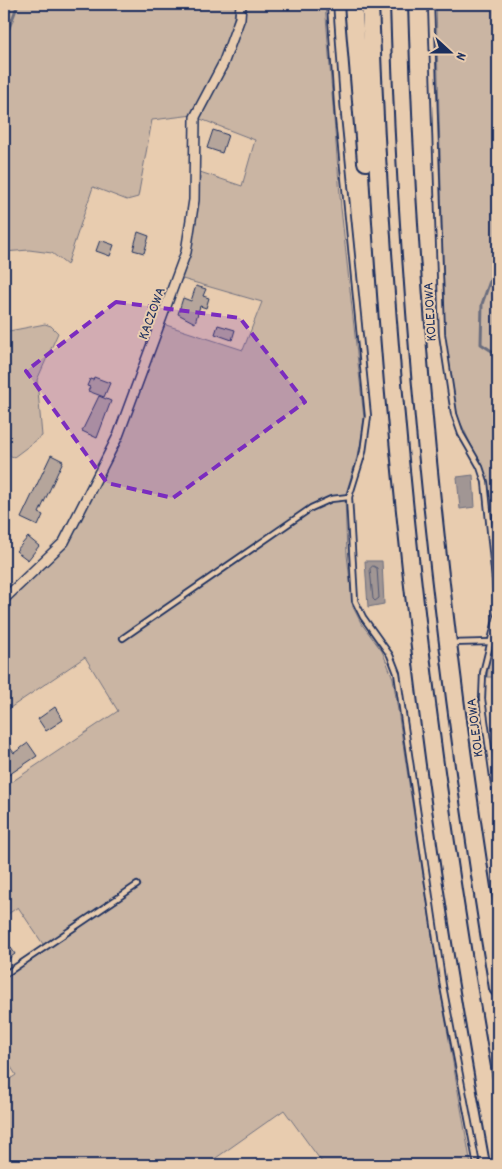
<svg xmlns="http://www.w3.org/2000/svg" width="502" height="1169" viewBox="0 0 502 1169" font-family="Dekko,sans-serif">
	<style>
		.green { fill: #cab5a3; stroke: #727280 }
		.water { fill: #a19694; stroke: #6b6d7e }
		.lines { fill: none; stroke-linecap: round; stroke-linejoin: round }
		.shore { stroke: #515874; stroke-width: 1 }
		.stream { stroke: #6b6d7e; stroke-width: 3 }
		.building { fill: #b5a59b; stroke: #1b2f5e }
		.lane-casing { stroke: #1b2f5e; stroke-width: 8 }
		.street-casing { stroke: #1b2f5e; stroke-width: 12 }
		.highway-casing { stroke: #1b2f5e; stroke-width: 20 }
		.lane { stroke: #e8ccaf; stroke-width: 4.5 }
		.street { stroke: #e8ccaf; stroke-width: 9 }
		.highway { stroke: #e8ccaf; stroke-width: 16 }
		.marked { fill: #7b2cbf; fill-opacity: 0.2; stroke: #7b2cbf; stroke-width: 4; stroke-dasharray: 10 6; stroke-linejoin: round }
		.labels { text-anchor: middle; stroke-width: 4; stroke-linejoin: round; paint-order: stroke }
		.street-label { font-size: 15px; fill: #1b2f5e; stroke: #e8ccaf }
	</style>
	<rect width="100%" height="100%" fill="#e8ccaf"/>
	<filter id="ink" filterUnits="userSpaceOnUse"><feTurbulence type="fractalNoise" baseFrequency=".02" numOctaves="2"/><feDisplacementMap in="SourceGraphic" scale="10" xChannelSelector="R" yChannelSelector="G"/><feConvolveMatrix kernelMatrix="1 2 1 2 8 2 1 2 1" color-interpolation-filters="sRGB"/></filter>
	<g filter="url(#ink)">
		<g class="green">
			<path d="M4 4H236C232 43 210 80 193 115L152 120 138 197 127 200 93 187 67 265 52 253 29 250 4 252Z"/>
			<path d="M245 4H325L341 208 364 418 360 447 345 497 347 555 353 607 361 623 382 651 393 678 442 1000 471 1165H324L284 1110 206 1165H4V1083L16 1075 4 1056V975L45 947 18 907 4 917V787L118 711 85 657 4 712V603L66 545 122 438 163 324 243 350 262 302 179 278 192 242 197 171 242 186 255 140 198 118Z"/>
			<path d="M436 4H498V566L488 481 458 417 451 384 445 333Z"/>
			<path d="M45 324 51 326 58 333 37 380 42 436 14 457 4 454V332Z"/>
			<path d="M498 629V677H487L490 655Z"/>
		</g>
		<g class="water">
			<path d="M473 475 475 507 460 509 457 477Z"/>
			<path d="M365 561H382L384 604 368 607Z"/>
			<path d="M493 685H498V715H497Z"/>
		</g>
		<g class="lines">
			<path class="shore" d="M373 566 377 568 379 598 375 601 373 599 370 569Z"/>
			<g class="stream">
				<path d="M4 41 18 4"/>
				<path d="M498 258 482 304 481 344 498 355"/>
			</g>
		</g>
		<g class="building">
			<path d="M213 130 228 135 222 153 207 148Z"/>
			<path d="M138 232 149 236 144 253 133 250Z"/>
			<path d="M100 240 114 245 110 256 96 251Z"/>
			<path d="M196 286 206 289 203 296 209 298 206 308 200 306 195 323 178 314 183 298 191 301Z"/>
			<path d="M218 325 235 330 232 340 215 334Z"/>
			<path d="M94 377 110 383 104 397 88 391 90 387 87 386 90 379 93 380Z"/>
			<path d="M99 396 111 401 97 438 82 431Z"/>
			<path d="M51 455 63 461 39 513 43 515 38 526 21 518Z"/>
			<path d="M28 537 39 546 28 560 16 551Z"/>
			<path d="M55 707 63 720 46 731 38 719Z"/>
			<path d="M4 739 14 753 28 743 37 756 4 778Z"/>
			<path d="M4 937 15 954 4 962Z"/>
		</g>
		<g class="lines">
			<g class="lane-casing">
				<g id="lane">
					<path d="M330 4 338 117 368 416 363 452 349 497 355 601 363 617 390 655 397 673 443 986 477 1165"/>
					<path d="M431 4 442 334 454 414 461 434 480 467 485 482 498 609"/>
					<path d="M498 612 483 673 482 699 498 813"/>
					<path d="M123 638 311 508 331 499 349 497"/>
					<path d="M450 643 491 642"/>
					<path d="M4 975 137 885"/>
				</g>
			</g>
			<g class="street-casing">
				<path id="street" d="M4 599 64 542 118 436 186 252 194 200 195 117 223 64 240 18 241 4"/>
			</g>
			<g class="highway-casing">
				<g id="highway">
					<path d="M353 4 366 162"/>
					<path d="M370 4C384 391 427 776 498 1157"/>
					<path d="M399 4C408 333 444 664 498 988"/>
				</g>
			</g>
			<use href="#lane" class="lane"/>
			<use href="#street" class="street"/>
			<use href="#highway" class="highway"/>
		</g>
	</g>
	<path class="marked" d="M116 302 240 318 305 402 173 498 107 483 26 371Z"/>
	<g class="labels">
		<g class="street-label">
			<text transform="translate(429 312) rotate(-93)" y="5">KOLEJOWA</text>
			<text transform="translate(151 313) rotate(-70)" y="5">KACZOWA</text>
			<text transform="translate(474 728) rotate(-97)" y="5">KOLEJOWA</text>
		</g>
	</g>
	<rect width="502" height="1169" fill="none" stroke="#e8ccaf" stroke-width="20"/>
	<rect x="10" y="10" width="482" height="1149" fill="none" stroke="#1b2f5e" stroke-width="2" filter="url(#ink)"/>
	<g transform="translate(450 52) rotate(111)" stroke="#e8ccaf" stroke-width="4" paint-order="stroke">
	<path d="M0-4L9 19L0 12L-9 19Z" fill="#1b2f5e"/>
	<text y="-8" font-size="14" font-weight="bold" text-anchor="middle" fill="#1b2f5e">N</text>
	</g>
</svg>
